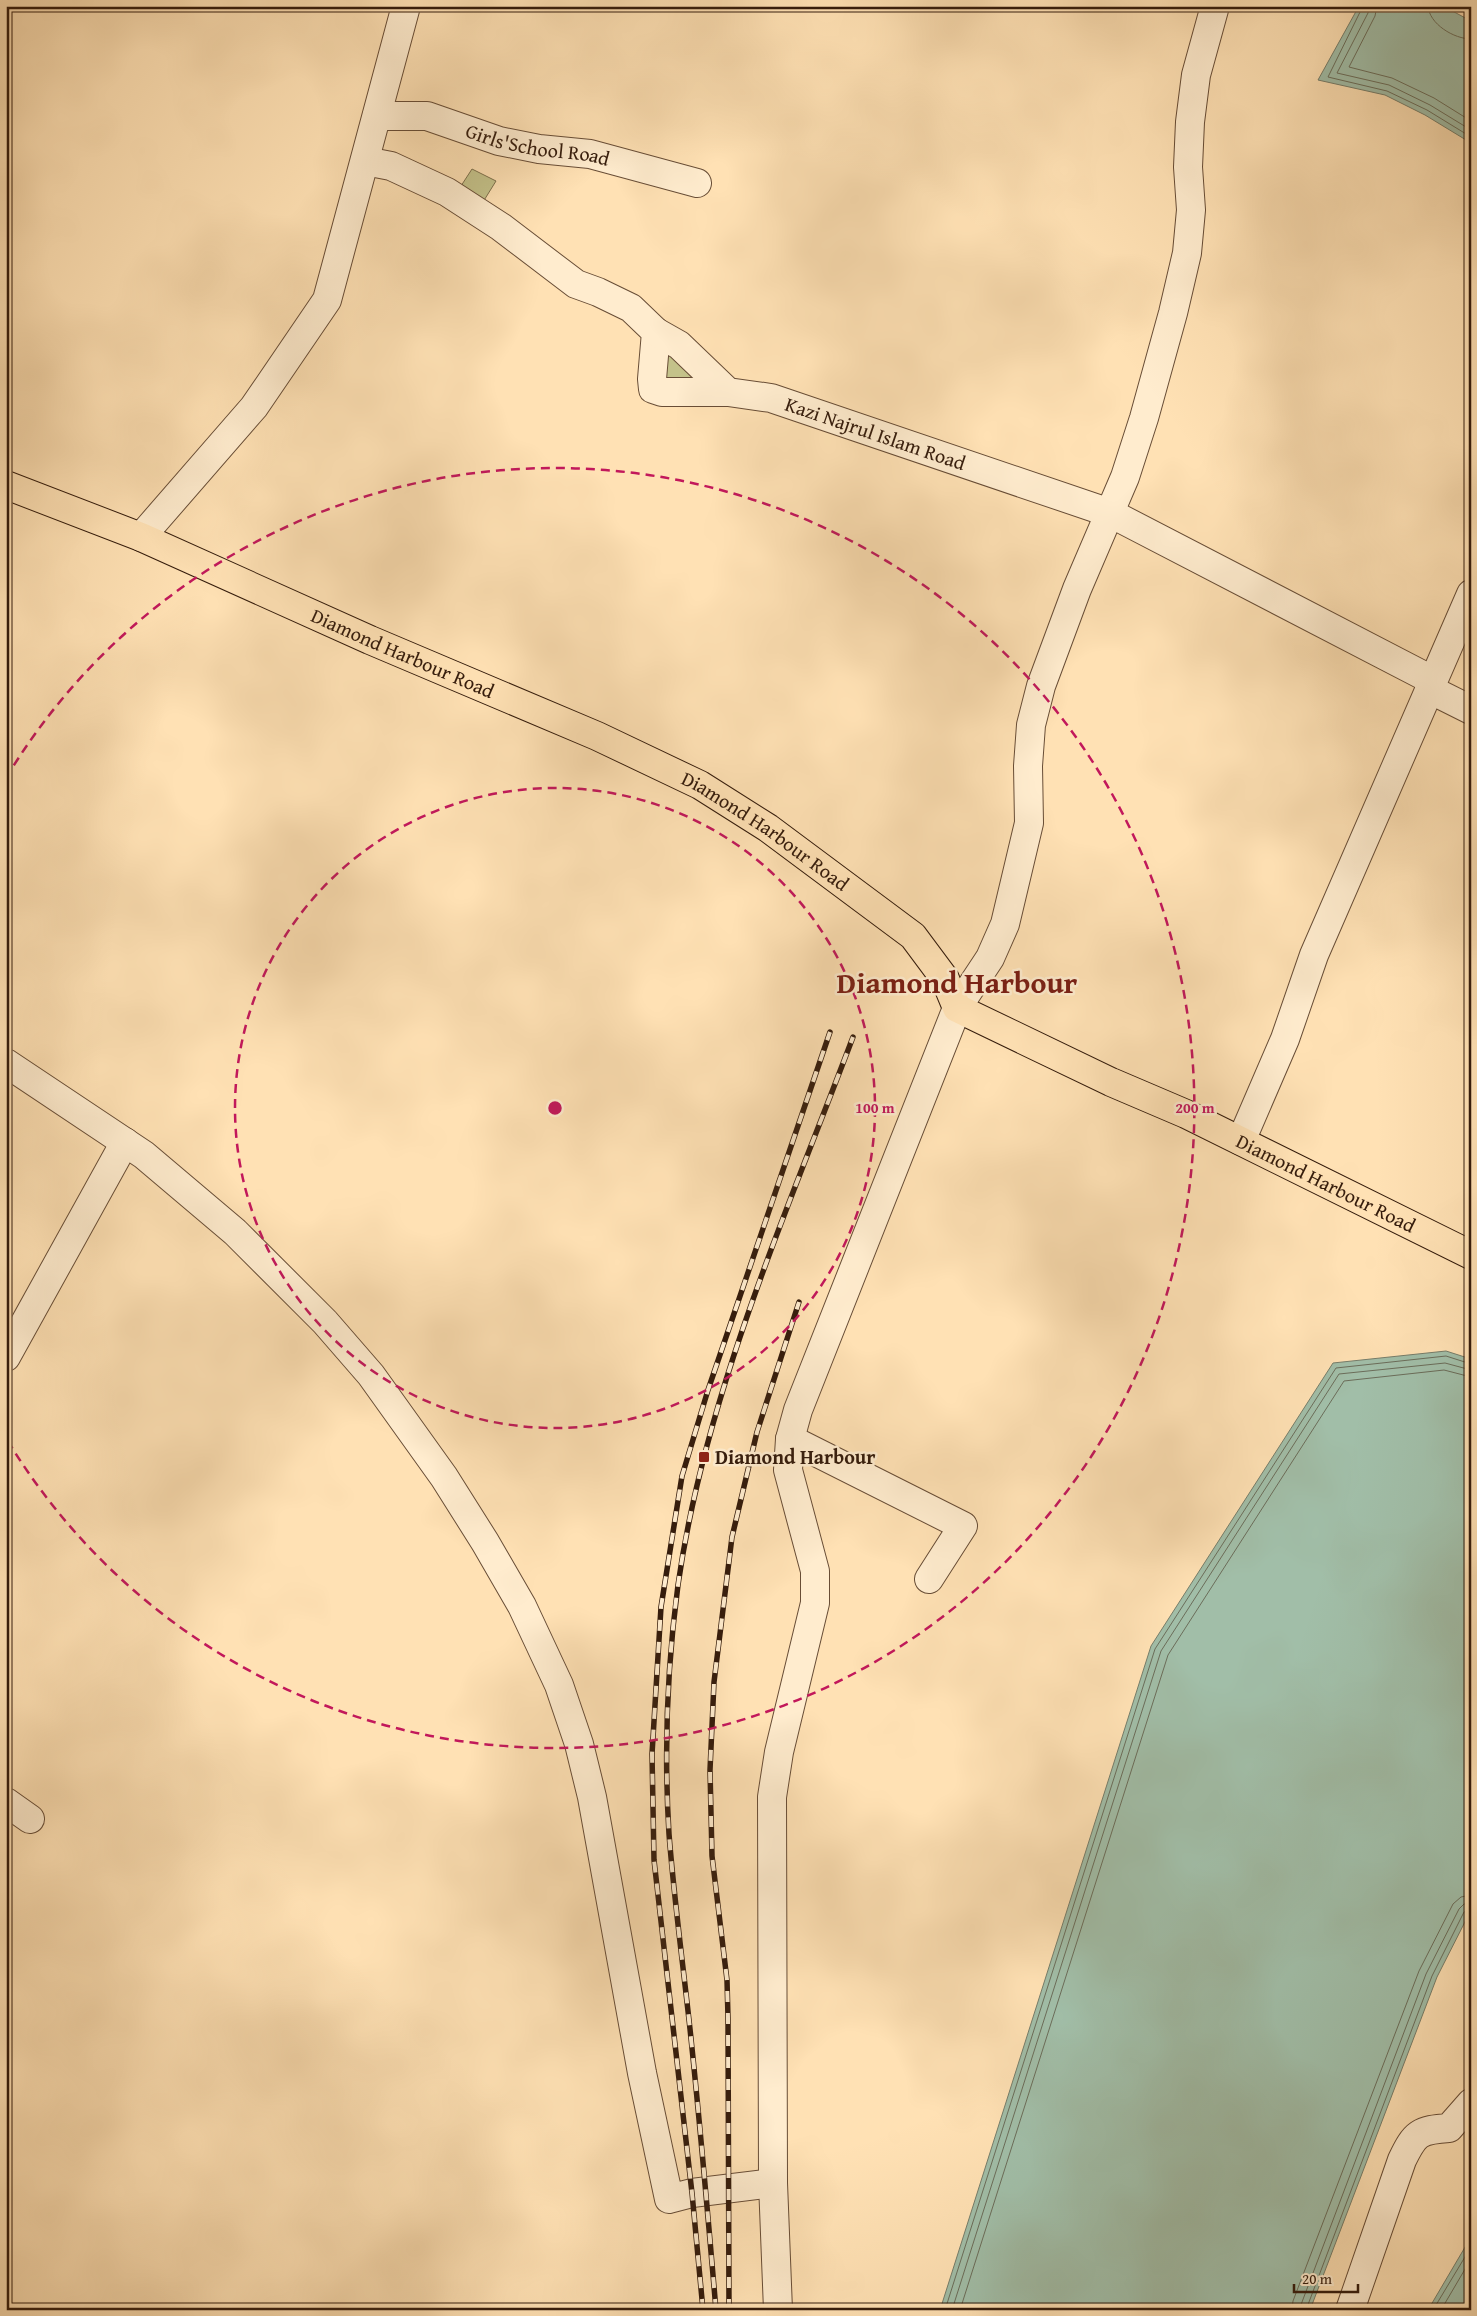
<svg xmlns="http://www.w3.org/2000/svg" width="1477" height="2316" viewBox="0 0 1477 2316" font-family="'Gentium Book Plus',serif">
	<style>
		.green { fill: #c4c28a; stroke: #7c6f4b }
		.water { fill: #a1bea8; stroke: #767d6a }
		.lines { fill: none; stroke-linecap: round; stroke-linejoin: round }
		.shore { stroke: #6b6d5a; stroke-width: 1 }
		.minor-casing { stroke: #684d36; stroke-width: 30 }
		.highway-casing { stroke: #351c0c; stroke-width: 30 }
		.minor { stroke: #ffecce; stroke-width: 28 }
		.highway { stroke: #ffe1b4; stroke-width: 28 }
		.rail-casing { stroke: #351c0c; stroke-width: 5.5 }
		.rail { stroke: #ffecce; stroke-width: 4; stroke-dasharray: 11; stroke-linecap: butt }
		.ring { fill: none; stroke: #c2185b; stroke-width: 2.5; stroke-dasharray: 9 6 }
		.poi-dot { fill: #8f2418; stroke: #ffecce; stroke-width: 2 }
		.labels { text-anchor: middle; stroke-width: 5; stroke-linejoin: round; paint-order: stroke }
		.street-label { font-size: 20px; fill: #351c0c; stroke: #ffecce }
		.poi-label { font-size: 20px; font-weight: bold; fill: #351c0c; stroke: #ffecce; text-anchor: start }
		.town-label { font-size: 30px; font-weight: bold; fill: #7a1f14; stroke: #ffecce }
		.centre { fill: #c2185b; stroke: #ffecce; stroke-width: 2.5 }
		.ring-label { font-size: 15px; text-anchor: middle; font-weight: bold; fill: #c2185b; stroke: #ffecce; stroke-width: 5; stroke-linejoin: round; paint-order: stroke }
	</style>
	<rect width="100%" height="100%" fill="#ffe1b4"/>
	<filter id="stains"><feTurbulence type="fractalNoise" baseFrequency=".004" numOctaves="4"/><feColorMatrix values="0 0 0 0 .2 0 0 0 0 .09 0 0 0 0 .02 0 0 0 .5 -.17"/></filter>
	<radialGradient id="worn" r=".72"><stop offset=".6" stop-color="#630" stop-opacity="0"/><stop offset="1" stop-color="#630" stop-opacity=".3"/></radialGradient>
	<g class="green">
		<path d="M472 169 496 181 483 202 459 189Z"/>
		<path d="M670 344 721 386 658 387Z"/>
	</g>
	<g class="water">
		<path d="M1359 6H1443L1471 21V143L1425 115 1385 95 1318 80Z"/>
		<path d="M1446 1351 1471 1359V1910L1437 1977 1310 2310H940L1151 1646 1333 1363Z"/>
		<path d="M1471 2237V2310H1428Z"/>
	</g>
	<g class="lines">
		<g class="shore">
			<path d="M1363 6 1328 77 1387 91 1427 110 1471 137"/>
			<path d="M1370 6 1368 13 1337 73 1389 85 1430 105 1471 130"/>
			<path d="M1377 6 1375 16 1349 67 1392 78 1434 98 1471 121"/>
			<path d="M1428 6C1429 24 1454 39 1471 39"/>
			<path d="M945 2310 1155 1649 1336 1368 1446 1356 1471 1364"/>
			<path d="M952 2310 1161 1651 1339 1374 1445 1363 1471 1370"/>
			<path d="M960 2310 1168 1655 1344 1381 1444 1370 1471 1377"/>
			<path d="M1292 2310 1293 2301 1419 1971 1453 1904 1461 1897 1471 1895"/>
			<path d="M1299 2310 1426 1974 1459 1909 1464 1904 1471 1903"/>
			<path d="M1306 2310 1432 1976 1464 1912 1471 1909"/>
			<path d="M1433 2310 1471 2247"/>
			<path d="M1441 2310 1471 2259"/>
		</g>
		<g class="minor-casing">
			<g id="minor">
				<path id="s1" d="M377 116H427L499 141 539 149 590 154 697 183"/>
				<path d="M365 161 391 166 447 192 501 227 576 284 598 292 631 308 656 332 652 379 653 389 662 392H728"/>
				<path id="s2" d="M656 332 679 345 728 392 771 398 1110 513 1432 680"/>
				<path d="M141 537 254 407 327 300 406 6"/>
				<path d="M1429 689 1471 710"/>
				<path d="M6 1063 144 1155 235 1232 325 1322 371 1375 444 1477 485 1542 522 1606 559 1685 579 1744 592 1797 642 2073 669 2199 692 2193 773 2183"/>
				<path d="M1241 1141 1285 1039 1314 955 1471 594"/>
				<path d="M6 1357 125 1142"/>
				<path d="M790 1439 963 1526 929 1579"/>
				<path d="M6 1802 30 1819"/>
				<path d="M778 2310 773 2183 772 1797 779 1752 815 1603V1571L788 1470 790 1439 798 1410 957 1008 990 958 1005 924 1029 823 1028 766 1031 725 1041 686 1077 589 1125 477 1144 418 1173 313 1187 253 1191 210 1188 167 1190 122 1196 75 1215 6"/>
				<path d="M1350 2310 1402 2160C1415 2133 1419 2130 1449 2128L1471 2103"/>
			</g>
		</g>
		<g class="highway-casing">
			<g id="highway">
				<path id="s3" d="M6 485 141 537 370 640 597 736 700 785 768 828 913 936 945 979 957 1008 1111 1082 1186 1114 1471 1255"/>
			</g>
		</g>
		<use href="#minor" class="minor"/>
		<use href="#highway" class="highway"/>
		<g class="rail-casing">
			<g id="rail">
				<path d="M703 2310 692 2193 654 1860 652 1754 661 1607 682 1476 708 1390 830 1032"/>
				<path d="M716 2310C708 2216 700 2123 690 2029 683 1964 674 1899 669 1834 664 1752 667 1667 678 1585 705 1395 786 1215 853 1037"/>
				<path d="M729 2310 728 2018 727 1980 712 1856 710 1770 714 1682 732 1537 757 1432 799 1302"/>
			</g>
		</g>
		<use href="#rail" class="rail"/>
	</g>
	<g class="ring">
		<circle cx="555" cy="1108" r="320"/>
		<path d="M6 778A640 640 0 1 1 6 1438"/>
	</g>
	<rect class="poi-dot" x="698" y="1451" width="12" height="12" rx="2.5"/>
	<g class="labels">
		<g class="street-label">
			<text dy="7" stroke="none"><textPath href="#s1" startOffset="165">Girls'School Road</textPath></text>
			<text dy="7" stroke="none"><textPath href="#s2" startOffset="248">Kazi Najrul Islam Road</textPath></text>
			<text dy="7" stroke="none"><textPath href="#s3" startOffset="431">Diamond Harbour Road</textPath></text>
			<text dy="7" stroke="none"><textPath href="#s3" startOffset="836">Diamond Harbour Road</textPath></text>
			<text dy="7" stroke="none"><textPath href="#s3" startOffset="1511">Diamond Harbour Road</textPath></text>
		</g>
		<g class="poi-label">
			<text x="715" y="1464">Diamond Harbour</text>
		</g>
		<g class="town-label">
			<text x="957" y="993">Diamond Harbour</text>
		</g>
	</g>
	<circle cx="555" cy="1108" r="8" class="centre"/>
	<g class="ring-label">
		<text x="875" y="1113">100 m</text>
		<text x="1195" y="1113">200 m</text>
	</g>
	<rect width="1477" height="2316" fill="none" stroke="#ffe1b4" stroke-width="25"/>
	<rect x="8" y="8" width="1462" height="2301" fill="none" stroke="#351c0c" stroke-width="2.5"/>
	<rect x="12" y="12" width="1452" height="2291" fill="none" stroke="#351c0c"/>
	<path d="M1294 2284v8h64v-8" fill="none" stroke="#351c0c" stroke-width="2.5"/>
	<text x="1302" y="2284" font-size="15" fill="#351c0c" stroke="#ffecce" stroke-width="4" paint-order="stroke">20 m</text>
	<rect width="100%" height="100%" filter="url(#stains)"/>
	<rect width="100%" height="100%" fill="url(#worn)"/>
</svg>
